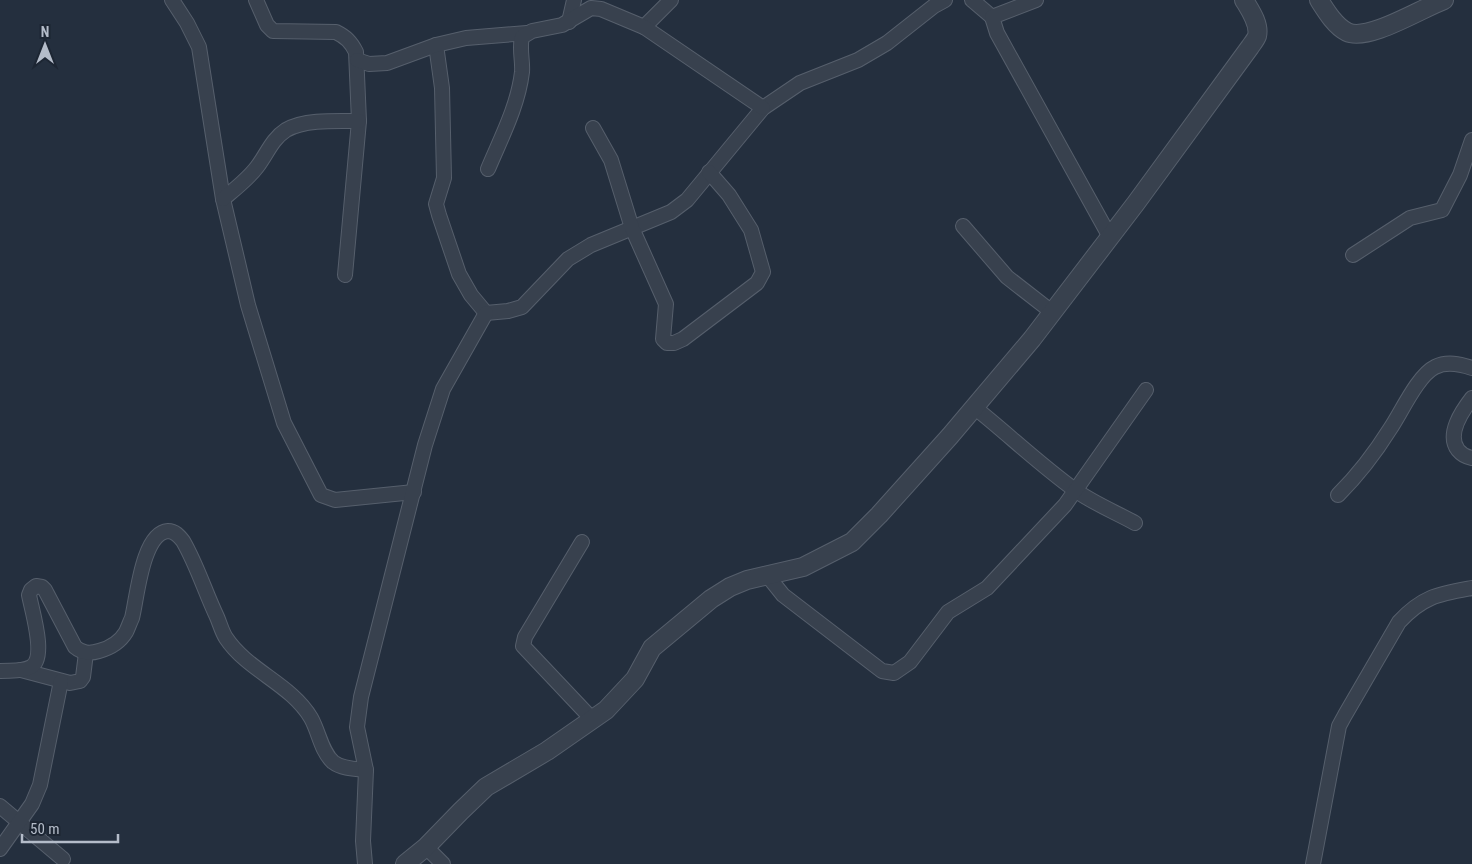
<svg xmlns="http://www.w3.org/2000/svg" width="1472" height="864" viewBox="0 0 1472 864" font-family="'Roboto Condensed',sans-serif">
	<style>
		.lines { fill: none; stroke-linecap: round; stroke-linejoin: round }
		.minor-casing { stroke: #565f6c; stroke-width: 16 }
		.tertiary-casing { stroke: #565f6c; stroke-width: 20 }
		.minor { stroke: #38414e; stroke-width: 14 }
		.tertiary { stroke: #38414e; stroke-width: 18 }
	</style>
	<rect width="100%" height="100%" fill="#242f3e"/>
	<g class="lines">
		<g class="minor-casing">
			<g id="minor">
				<path d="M172 0 187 23 199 47 223 199 248 305 284 423 321 495 335 500 414 492"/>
				<path d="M256 0 267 25 273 31 336 32C346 37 351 42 356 52L359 121 345 275"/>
				<path d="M972 0 992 17"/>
				<path d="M1036 0 992 17 997 33 1110 237"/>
				<path d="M569 22 574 0"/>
				<path d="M644 27 671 0"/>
				<path d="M436 45 442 88 444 178 436 204 439 215 459 274 471 295 486 313 508 311 522 307 568 259 591 245 671 212 687 200 763 108 800 83 858 60 887 43 934 6 945 0"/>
				<path d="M357 60 369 64 387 63 436 45 466 38 527 33"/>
				<path d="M593 128 611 160 632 228 666 304 663 339 667 343H674L683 339 757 283 763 272 751 230 729 195 709 172"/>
				<path d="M488 169C501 138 518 106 522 72 523 61 519 49 522 37L532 31 562 25 591 8 601 9 644 27 763 108"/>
				<path d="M223 199C235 189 248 179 257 167 267 154 272 139 286 130 305 119 338 121 359 121"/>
				<path d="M963 226 1007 277 1052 312"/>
				<path d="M1353 255 1410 218 1442 210 1460 175 1472 140"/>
				<path d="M1472 398C1462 411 1446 434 1458 450 1462 455 1466 457 1472 458"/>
				<path d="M974 407C1008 434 1039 464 1075 490 1093 503 1115 512 1135 523"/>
				<path d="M1338 495C1358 475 1375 453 1390 429 1401 413 1418 375 1435 367 1447 361 1460 364 1472 368"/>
				<path d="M582 542 525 637 523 646 592 719"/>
				<path d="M767 575 783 595 882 671 894 673 910 662 948 612 987 588 1065 505 1146 390"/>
				<path d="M21 670 70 683 80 681 83 677 86 653"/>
				<path d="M0 671C10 670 22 672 31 667 47 658 32 611 29 595L31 590 36 586 42 587 45 590 75 647C82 653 89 654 99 651 110 648 120 642 126 632 128 628 130 622 132 618 137 599 142 533 168 531 175 531 179 536 183 541 197 565 205 592 217 617 220 624 222 632 226 638 248 671 291 684 311 718 319 732 321 751 333 762 342 769 356 769 366 770"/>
				<path d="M0 806 63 859"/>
				<path d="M426 847 443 864"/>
				<path d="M0 849 32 804 40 785 61 681"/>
				<path d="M365 864 363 841 366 770 357 727 361 697 425 445 443 389 486 313"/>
				<path d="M1313 864 1339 726 1345 715 1399 622C1423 596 1439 594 1472 588"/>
			</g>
		</g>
		<g class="tertiary-casing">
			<g id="tertiary">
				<path d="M1319 0C1326 11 1335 26 1347 32 1368 42 1422 8 1444 0"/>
				<path d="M405 864 426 847 461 811 486 787 547 751 606 710 635 679 652 648 711 599 730 587 747 580 803 567 852 542 879 515 950 436 1032 339 1136 203 1250 47C1252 44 1256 39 1257 36 1260 24 1250 10 1244 0"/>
			</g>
		</g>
		<use href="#minor" class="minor"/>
		<use href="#tertiary" class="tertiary"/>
	</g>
	<g transform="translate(45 45)" stroke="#1d2633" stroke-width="4" paint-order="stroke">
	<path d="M0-4L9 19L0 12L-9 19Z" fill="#b4bcc9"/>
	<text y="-8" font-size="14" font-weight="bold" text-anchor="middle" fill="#b4bcc9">N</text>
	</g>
	<path d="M22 834v8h96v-8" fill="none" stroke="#b4bcc9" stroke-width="2.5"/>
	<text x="30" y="834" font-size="15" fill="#b4bcc9" stroke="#1d2633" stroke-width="4" paint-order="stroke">50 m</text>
</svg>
